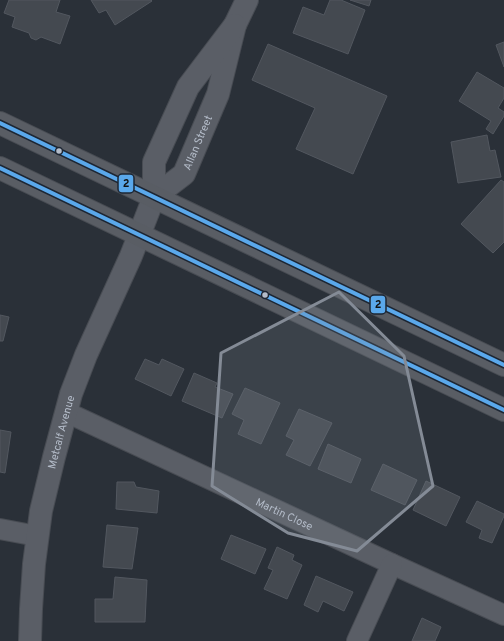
<svg xmlns="http://www.w3.org/2000/svg" width="504" height="641" viewBox="0 0 504 641" font-family="Overpass,sans-serif">
	<style>
		.building { fill: #444950; stroke: #52575f }
		.lines { fill: none; stroke-linecap: round; stroke-linejoin: round }
		.minor-casing { stroke: #484c53; stroke-width: 22 }
		.tertiary-casing { stroke: #484c53; stroke-width: 24 }
		.secondary-casing { stroke: #484c53; stroke-width: 24 }
		.minor { stroke: #5a5e66; stroke-width: 20 }
		.tertiary { stroke: #5a5e66; stroke-width: 22 }
		.secondary { stroke: #595d64; stroke-width: 22 }
		.bus-1-casing { stroke: #1d2633; stroke-width: 7 }
		.bus-1 { stroke: #5aa8eb; stroke-width: 4 }
		.marked { fill: #848b96; fill-opacity: 0.2; stroke: #848b96; stroke-width: 3; stroke-linejoin: round }
		.bus-dot { fill: #b4bcc9; stroke: #1d2633; stroke-width: 1.5 }
		.labels { text-anchor: middle; stroke-width: 4; stroke-linejoin: round; paint-order: stroke }
		.street-label { font-size: 11px; fill: #b4bcc9; stroke: #1d2633 }
		.line-badge { stroke: #1d2633; stroke-width: 1.5 }
		.pale-badge-label { font-size: 11px; text-anchor: middle; font-weight: bold; fill: #111 }
	</style>
	<rect width="100%" height="100%" fill="#2a3038"/>
	<g class="building">
		<path d="M9 0H60L56 12 70 16 60 44 41 37 36 40 31 38 29 33 12 27 15 17 4 13Z"/>
		<path d="M91 0H151L152 1 115 25 106 10 99 13Z"/>
		<path d="M330 0H341L365 10 348 54 293 33 303 7 324 15Z"/>
		<path d="M350 0H371L369 6Z"/>
		<path d="M504 42V67L496 45Z"/>
		<path d="M268 44 387 96 353 174 296 149 315 108 252 80Z"/>
		<path d="M477 72 504 88V98L498 108 504 112V116L493 134 486 129 491 121 459 101Z"/>
		<path d="M487 135 490 151 495 150 501 177 458 183 451 142Z"/>
		<path d="M501 180 504 182V242L493 253 461 224Z"/>
		<path d="M0 315 9 317 3 341H0Z"/>
		<path d="M145 359 159 365 162 359 184 369 171 396 135 379Z"/>
		<path d="M194 373 217 383 215 387 233 394 222 418 182 401Z"/>
		<path d="M245 388 280 403 261 444 238 434 244 420 232 414Z"/>
		<path d="M299 409 332 423 310 466 286 455 294 440 286 436Z"/>
		<path d="M0 430 11 432 5 473 0 472Z"/>
		<path d="M328 444 361 459 351 483 318 469Z"/>
		<path d="M383 464 417 480 405 505 371 490Z"/>
		<path d="M426 481 460 497 446 526 413 510Z"/>
		<path d="M117 482H134L136 487 159 491 157 513 116 509Z"/>
		<path d="M477 501 504 514V516L492 543 479 538 482 530 466 522Z"/>
		<path d="M107 525 138 528 132 569 103 567Z"/>
		<path d="M231 535 266 549 255 574 221 559Z"/>
		<path d="M277 547 294 555 292 560 302 565 287 599 264 589 273 570 268 568Z"/>
		<path d="M316 576 353 592 344 611 323 601 318 612 304 605Z"/>
		<path d="M115 577 147 580 145 622H95V599H113Z"/>
		<path d="M422 618 441 627 435 641H412Z"/>
	</g>
	<g class="lines">
		<g class="minor-casing">
			<g id="minor">
				<path id="s1" d="M66 412 392 564 504 615"/>
				<path d="M0 529 37 536"/>
				<path d="M357 641 392 564"/>
			</g>
		</g>
		<g class="tertiary-casing">
			<g id="tertiary">
				<path id="s2" d="M154 197 184 174 218 94 235 25 247 0"/>
				<path id="s3" d="M30 641 31 609 34 564 41 511 54 457 71 394 86 355 131 256 154 197V162L188 87 235 25"/>
			</g>
		</g>
		<g class="secondary-casing">
			<g id="secondary">
				<path d="M0 123 504 365"/>
				<path d="M0 168 504 410"/>
			</g>
		</g>
		<use href="#minor" class="minor"/>
		<use href="#tertiary" class="tertiary"/>
		<use href="#secondary" class="secondary"/>
		<g class="bus-1-casing">
			<g id="bus-1">
				<path d="M0 123 504 365"/>
				<path d="M0 168 504 410"/>
			</g>
		</g>
		<use href="#bus-1" class="bus-1"/>
	</g>
	<path class="marked" d="M339 292 404 356 433 486 357 551 288 533 212 486 221 353Z"/>
	<g class="bus-dot">
		<circle cx="59" cy="151" r="3.5"/>
		<circle cx="265" cy="295" r="3.5"/>
	</g>
	<g class="labels">
		<g class="street-label">
			<text dy="4" stroke="none"><textPath href="#s2" startOffset="72">Allan Street</textPath></text>
			<text dy="4" stroke="none"><textPath href="#s3" startOffset="212">Metcalf Avenue</textPath></text>
			<text dy="4" stroke="none"><textPath href="#s1" startOffset="241">Martin Close</textPath></text>
		</g>
	</g>
	<g class="line-badge">
		<rect x="118" y="174" width="16" height="19" rx="4" fill="#5aa8eb"/>
		<rect x="370" y="295" width="16" height="19" rx="4" fill="#5aa8eb"/>
	</g>
	<g class="pale-badge-label">
		<text x="126" y="187">2</text>
		<text x="378" y="308">2</text>
	</g>
</svg>
